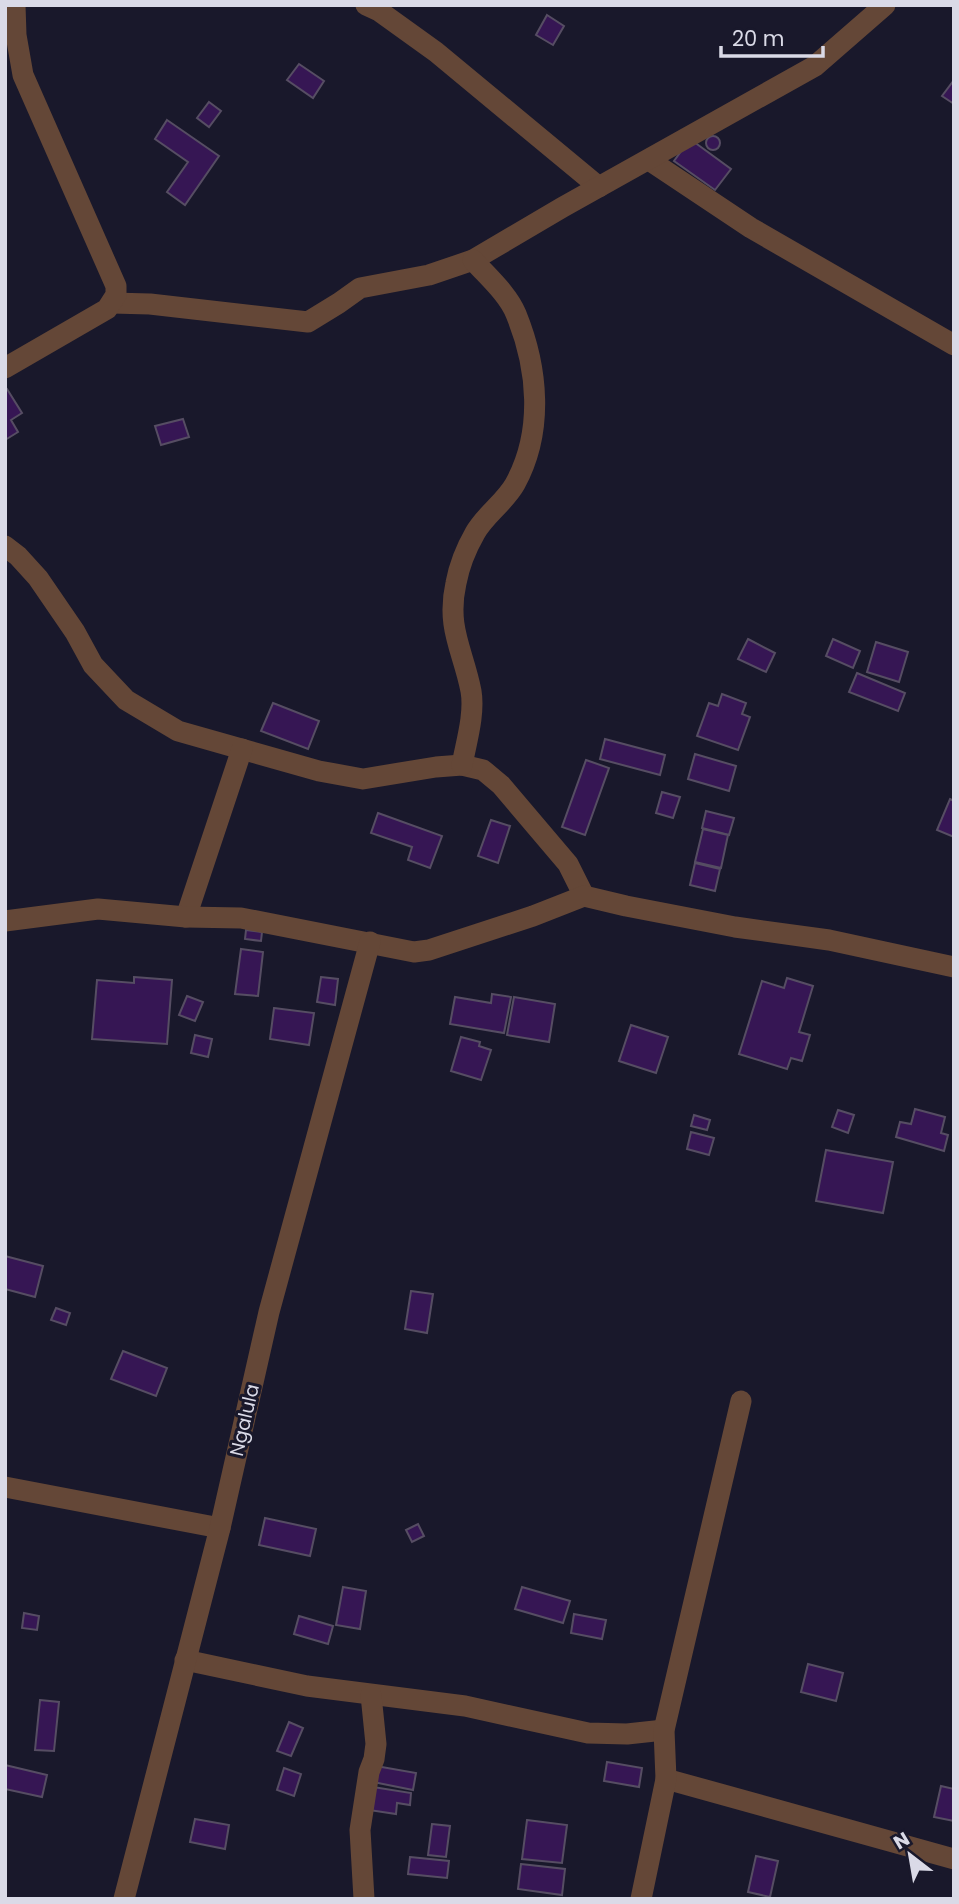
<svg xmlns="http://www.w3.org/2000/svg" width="959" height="1904" viewBox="0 0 959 1904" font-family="Poppins,sans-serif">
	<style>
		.building { fill: #361654; stroke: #564d63; stroke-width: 2 }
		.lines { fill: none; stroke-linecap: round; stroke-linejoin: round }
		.street { stroke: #644737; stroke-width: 21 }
		.labels { text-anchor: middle; stroke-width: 6; stroke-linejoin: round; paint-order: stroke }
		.street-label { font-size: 19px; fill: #dadae7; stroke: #19182b }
	</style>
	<rect width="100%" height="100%" fill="#19182b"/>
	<g class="building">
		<path d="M547 15 564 26 553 45 536 35Z"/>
		<path d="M299 64 324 81 313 98 287 80Z"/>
		<path d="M954 80V104L942 96Z"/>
		<path d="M209 102 221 111 209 127 197 118Z"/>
		<path d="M167 120 219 156 185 205 167 192 188 162 155 139Z"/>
		<circle cx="713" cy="143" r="7"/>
		<path d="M690 139 731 169 715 190 674 161Z"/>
		<path d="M7 389 22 413 11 420 18 432 5 440V390Z"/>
		<path d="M183 419 189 437 161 445 155 426Z"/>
		<path d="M748 639 775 653 766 672 738 659Z"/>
		<path d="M833 639 860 651 853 668 826 656Z"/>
		<path d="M876 642 908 652 899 682 867 672Z"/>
		<path d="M857 673 905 693 898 711 849 692Z"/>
		<path d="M722 694 746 703 742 714 750 717 738 750 697 736 709 703 718 706Z"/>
		<path d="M273 703 319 721 308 749 261 731Z"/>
		<path d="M605 739 665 755 660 775 600 759Z"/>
		<path d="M695 754 736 766 729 791 688 779Z"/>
		<path d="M586 760 609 768 585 835 562 827Z"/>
		<path d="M662 792 680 797 673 818 656 813Z"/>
		<path d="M950 799 954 801V837L937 830Z"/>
		<path d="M706 811 734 818 729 835 702 828Z"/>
		<path d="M378 813 442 836 430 868 408 860 412 847 371 833Z"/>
		<path d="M491 820 510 826 498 863 478 856Z"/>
		<path d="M703 829 728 835 721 868 695 862Z"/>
		<path d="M695 863 720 869 715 891 690 885Z"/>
		<path d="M246 930 262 932 261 941 245 939Z"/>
		<path d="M241 949 263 952 258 996 235 994Z"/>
		<path d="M134 977 172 980 167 1044 92 1039 97 980 134 983Z"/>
		<path d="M321 977 338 979 335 1005 317 1002Z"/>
		<path d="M787 978 813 986 799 1032 810 1035 802 1061 791 1058 787 1069 739 1054 762 981 784 988Z"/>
		<path d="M492 994 511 997 504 1033 450 1024 455 997 491 1003Z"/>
		<path d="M187 996 203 1002 195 1021 179 1015Z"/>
		<path d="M514 997 555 1004 549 1042 507 1035Z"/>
		<path d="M274 1008 314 1013 309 1045 270 1039Z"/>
		<path d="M631 1025 668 1037 656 1073 619 1061Z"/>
		<path d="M195 1035 212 1039 208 1057 191 1053Z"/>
		<path d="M461 1037 480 1042 479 1046 491 1050 481 1080 451 1071Z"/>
		<path d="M915 1109 945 1117 941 1133 948 1135 944 1151 896 1137 900 1122 911 1124Z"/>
		<path d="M838 1110 854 1115 848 1133 832 1127Z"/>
		<path d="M694 1115 710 1120 707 1130 691 1126Z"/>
		<path d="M691 1132 714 1138 709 1155 687 1149Z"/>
		<path d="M826 1150 893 1162 883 1213 816 1201Z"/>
		<path d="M5 1256 43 1266 35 1297 5 1289Z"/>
		<path d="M411 1291 433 1294 427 1333 405 1329Z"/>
		<path d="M56 1308 70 1313 66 1325 51 1320Z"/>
		<path d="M123 1351 167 1368 156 1396 111 1379Z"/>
		<path d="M265 1518 316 1529 310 1556 259 1545Z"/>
		<path d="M418 1524 424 1536 412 1542 406 1530Z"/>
		<path d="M343 1587 366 1591 360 1629 336 1625Z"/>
		<path d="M522 1587 570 1601 563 1623 515 1609Z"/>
		<path d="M24 1613 39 1616 37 1630 22 1628Z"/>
		<path d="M574 1614 606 1620 602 1639 571 1633Z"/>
		<path d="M299 1616 333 1626 328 1644 294 1634Z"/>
		<path d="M808 1664 843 1673 836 1701 801 1692Z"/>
		<path d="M40 1700 59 1702 54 1751 35 1750Z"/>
		<path d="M289 1722 303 1728 291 1756 277 1751Z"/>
		<path d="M607 1762 642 1768 639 1787 604 1781Z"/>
		<path d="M5 1765 47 1775 42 1797 5 1789Z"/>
		<path d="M376 1766 416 1773 413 1790 373 1782Z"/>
		<path d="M284 1768 301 1774 294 1796 277 1790Z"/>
		<path d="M941 1786 954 1789V1821L934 1817Z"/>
		<path d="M373 1787 411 1793 410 1805 397 1803 396 1814 369 1810Z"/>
		<path d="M195 1819 229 1825 225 1849 190 1842Z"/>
		<path d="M527 1820 567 1825 562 1863 522 1859Z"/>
		<path d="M432 1824 450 1826 446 1857 428 1855Z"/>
		<path d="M756 1856 778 1861 770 1897 748 1892Z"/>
		<path d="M410 1857 449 1861 447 1878 408 1874Z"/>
		<path d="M521 1864 565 1869 562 1895 518 1889Z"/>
	</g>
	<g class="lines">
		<g class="street">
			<path d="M366 5 379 11 436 52 599 187"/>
			<path d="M649 160 751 228 954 345"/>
			<path d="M112 303 150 304 308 322 339 303 360 288 429 275 473 260 563 207 815 66 885 5"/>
			<path d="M5 368 107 309 116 295V286L23 75 16 35 15 5"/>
			<path d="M5 546 18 556 38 578 75 632 93 665 126 700 178 731 319 771 363 779 436 767 462 765 483 770 501 785 568 864 584 896"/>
			<path d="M462 765C466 743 475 714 471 691 463 650 446 628 456 583 459 567 467 547 475 533 485 515 505 502 515 484 544 431 538 368 516 314 508 294 487 276 473 260"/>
			<path d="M186 917 242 749"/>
			<path d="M5 921 98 909 186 917 241 918 414 952 429 950 533 916 584 896 626 906 735 927 829 940 954 967"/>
			<path d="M5 1487 220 1528"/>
			<path d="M185 1660 307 1686 465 1706 588 1733 627 1734 664 1730"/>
			<path d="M666 1779 954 1859"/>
			<path d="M124 1899 220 1528 269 1312 370 942"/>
			<path d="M364 1899 360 1830 369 1772 374 1759 376 1744 371 1695"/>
			<path d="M641 1899 666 1779 664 1730 741 1401"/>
		</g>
	</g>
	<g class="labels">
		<g class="street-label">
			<text transform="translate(244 1420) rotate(-77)" y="7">Ngalula</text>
		</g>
	</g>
	<rect width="959" height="1904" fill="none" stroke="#dadae7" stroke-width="14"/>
	<g transform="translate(910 1855) rotate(329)" stroke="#19182b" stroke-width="5" paint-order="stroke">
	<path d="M0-5L12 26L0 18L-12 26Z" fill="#dadae7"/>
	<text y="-10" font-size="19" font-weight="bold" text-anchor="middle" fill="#dadae7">N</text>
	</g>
	<path d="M721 46v10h102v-10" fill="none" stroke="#dadae7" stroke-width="3.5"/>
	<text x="732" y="46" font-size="21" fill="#dadae7" stroke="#19182b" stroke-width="5" paint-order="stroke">20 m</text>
</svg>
